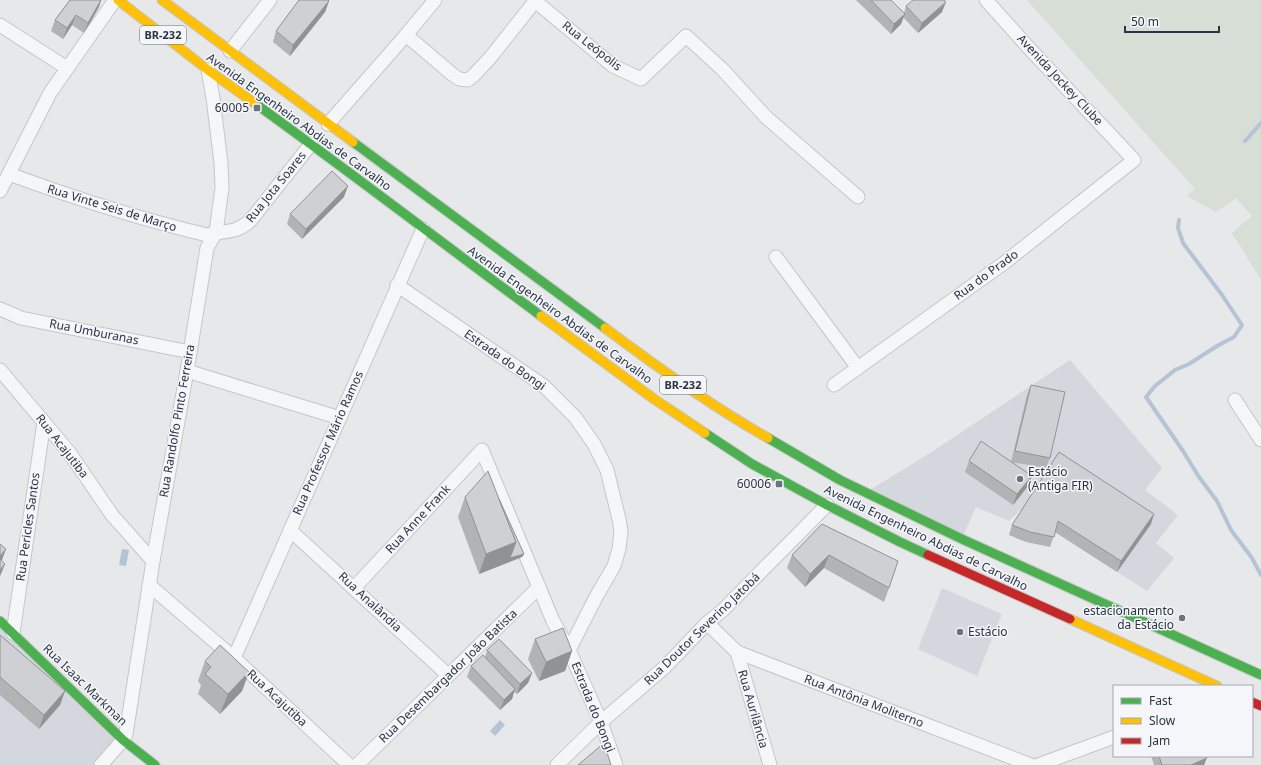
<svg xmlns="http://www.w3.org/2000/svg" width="1261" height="765" viewBox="0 0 1261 765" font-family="'Noto Sans',sans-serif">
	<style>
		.built { fill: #d4d7dd }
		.green { fill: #d6ded6 }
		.water { fill: #b4c4d5 }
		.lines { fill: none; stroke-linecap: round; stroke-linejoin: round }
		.stream { stroke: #b4c4d5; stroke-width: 4 }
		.street-casing { stroke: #c4c6c8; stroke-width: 15 }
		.fast-casing { stroke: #c4c6c8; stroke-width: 11 }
		.slow-casing { stroke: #c4c6c8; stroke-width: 11 }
		.jam-casing { stroke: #c4c6c8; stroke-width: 11 }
		.street { stroke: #f5f6f7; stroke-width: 13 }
		.fast { stroke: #4caf50; stroke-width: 9 }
		.slow { stroke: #ffc107; stroke-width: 9 }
		.jam { stroke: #c62828; stroke-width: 9 }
		.wall { fill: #b1b3b5 }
		.shaded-wall { fill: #909294 }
		.building { fill: #ced0d3; stroke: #909294 }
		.poi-dot { fill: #6c737f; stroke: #f4f6f9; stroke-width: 1.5 }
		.labels { text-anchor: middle; stroke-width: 3; stroke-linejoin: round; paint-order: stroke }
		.shield { fill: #f4f6f9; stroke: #676e7b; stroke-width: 1 }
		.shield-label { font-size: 11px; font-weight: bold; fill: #2b3445 }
		.street-label { font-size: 12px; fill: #2b3445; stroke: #f4f6f9 }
		.poi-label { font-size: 12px; fill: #2b3445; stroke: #f4f6f9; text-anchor: end }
	</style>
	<rect width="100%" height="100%" fill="#e6e8ea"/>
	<g class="built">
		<path d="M1070 360 1162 468 1145 490 1178 515 1156 543 1174 558 1147 591 1020 510 1009 521 976 507 964 534 870 490 930 453Z"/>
		<path d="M942 588 1002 614 977 676 918 649Z"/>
		<path d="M0 622 126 742 105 765H0Z"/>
	</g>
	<path class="green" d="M1027 0H1261V280L1232 233 1252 216 1236 198 1216 212 1187 196 1195 189Z"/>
	<g class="water">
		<path d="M122 549 129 550 126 566 119 565Z"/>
		<path d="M500 720 505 725 495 736 490 731Z"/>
	</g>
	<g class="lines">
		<g class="stream">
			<path d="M1245 141 1261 123"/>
			<path d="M1179 220 1178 228 1183 243 1222 295 1242 325 1234 337 1217 346 1189 364 1175 370 1155 386 1146 397 1183 451 1199 477 1217 501 1231 530 1252 558 1261 575"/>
		</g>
		<g class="street-casing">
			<g id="street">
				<path d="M534 0 613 66 641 79 686 36 723 70 766 117 858 197"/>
				<path d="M0 25 67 68"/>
				<path d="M406 35 452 74 459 79 468 80 474 75 490 58 536 0"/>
				<path d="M230 51 270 0"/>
				<path d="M328 124 406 35 435 0"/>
				<path d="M9 174C74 198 140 219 207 235 225 230 235 234 250 221L311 144"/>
				<path d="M0 191 50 93 115 0"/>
				<path d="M776 257 858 368"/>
				<path d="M397 285 544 386 575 417 594 444 607 470 619 519 621 531 619 549 614 566 596 597 569 650"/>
				<path d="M0 309 21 318 190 352"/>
				<path d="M0 370 69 452 112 515 153 561"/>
				<path d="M187 371 340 418"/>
				<path d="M834 385 1004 263 1134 160 1028 47 986 0"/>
				<path d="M1235 400 1261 440"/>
				<path d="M290 530 448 675"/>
				<path d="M149 585 234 658 349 765"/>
				<path d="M354 588 482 450 553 621 569 650 601 722 616 765"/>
				<path d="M707 623 737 652 1031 765"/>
				<path d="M13 633 44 422"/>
				<path d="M737 652 770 765"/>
				<path d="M234 658 423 229"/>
				<path d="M101 765 123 740 126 734 153 561 187 371 207 248 216 232 222 188 221 163 213 98 208 70"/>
				<path d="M357 765 539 587"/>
				<path d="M557 765 601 722 665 667 707 623 723 610 827 505"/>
				<path d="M1038 765 1114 737"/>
			</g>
		</g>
		<g class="fast-casing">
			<g id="fast">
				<path d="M253 102C350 172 445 245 541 316"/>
				<path d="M353 142 605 328"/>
				<path d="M705 433 752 464 827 505 900 542 928 555"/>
				<path d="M768 438 840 480 964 540 1261 675"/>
				<path d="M0 621 123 740 155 765"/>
			</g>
		</g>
		<g class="slow-casing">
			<g id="slow">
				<path d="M118 0 208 70 253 102"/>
				<path d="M162 0 353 142"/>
				<path d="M541 316 654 399 705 433"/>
				<path d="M605 328C657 367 711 406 768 438"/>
				<path d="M1070 619 1217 686"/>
			</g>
		</g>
		<g class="jam-casing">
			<g id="jam">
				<path d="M928 555 1070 619"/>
				<path d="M1252 702 1261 706"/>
			</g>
		</g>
		<use href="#street" class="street"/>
		<use href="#fast" class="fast"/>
		<use href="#slow" class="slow"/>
		<use href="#jam" class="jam"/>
	</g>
	<g class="wall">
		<path d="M70 0H101L99 7 84 33 72 25 63 39 51 31 55 20Z"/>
		<path d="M856 0H891L904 13 906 6 942 12 918 33 903 17 901 24 891 34Z"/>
		<path d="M329 1 325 12 290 56 273 42 276 31Z"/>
		<path d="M344 197 302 239 287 224 290 214Z"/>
		<path d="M1031 385 1050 458 1046 468 1011 462 1027 395Z"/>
		<path d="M1059 452 1151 524 1117 572 1055 532 1050 547 1026 542 1009 535 1012 525Z"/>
		<path d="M969 461 1028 486 1013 505 965 472Z"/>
		<path d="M465 497 524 554 522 557 479 574 458 517Z"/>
		<path d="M822 524 889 588 884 602 824 568 805 587 787 568 792 555Z"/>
		<path d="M0 635 65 691 60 705 39 729 0 695Z"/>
		<path d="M535 639 572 651 565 671 539 681 528 659Z"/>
		<path d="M487 650 532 673 528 683 517 694 514 692 512 699 500 710 467 677 471 666 485 657Z"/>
		<path d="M205 661 249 672 242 691 220 714 198 694 201 685 198 681Z"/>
		<path d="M1151 756H1206L1204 765H1154Z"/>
	</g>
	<g class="shaded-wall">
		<path d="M101 0 99 7 84 33 88 23Z"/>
		<path d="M329 1 325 12 290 56 293 45Z"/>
		<path d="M946 2 942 12 918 33 922 23Z"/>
		<path d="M905 14 901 24 891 34 894 24Z"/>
		<path d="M76 15 72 25 63 39 67 28Z"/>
		<path d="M348 186 344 197 302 239 306 229Z"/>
		<path d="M1032 476 1028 486 1013 505 1017 494Z"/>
		<path d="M1154 514 1151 524 1117 572 1121 561Z"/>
		<path d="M516 542 524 554 522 557 479 574 486 554Z"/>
		<path d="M6 549 2 560 0 562V556Z"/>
		<path d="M829 555 824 568 805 587 810 574Z"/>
		<path d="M5 564 1 574 0 576V570Z"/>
		<path d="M572 651 565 671 539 681 546 662Z"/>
		<path d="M249 672 242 691 220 714 228 694Z"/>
		<path d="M532 673 528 683 517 694 520 684Z"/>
		<path d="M515 689 512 699 500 710 504 700Z"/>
		<path d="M65 691 60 705 39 729 44 715Z"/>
		<path d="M1207 758 1204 765H1191Z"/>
	</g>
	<g class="building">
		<path d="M70 0H101L88 23 76 15 67 28 55 20Z"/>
		<path d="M299 0H328L329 1 293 45 276 31Z"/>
		<path d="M871 0H891L905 14 894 24Z"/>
		<path d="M913 0H944L946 2 922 23 906 6Z"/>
		<path d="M332 171 348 186 306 229 290 214Z"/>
		<path d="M1031 385 1065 392 1050 458 1015 451Z"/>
		<path d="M981 441 1032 476 1017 494 969 461Z"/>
		<path d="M1059 452 1154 514 1121 561 1058 521 1054 537 1030 532 1012 525Z"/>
		<path d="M488 471 516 542 486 554 465 497Z"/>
		<path d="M499 499 524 554 510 558 516 542Z"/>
		<path d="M822 524 898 561 889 588 829 555 810 574 792 555Z"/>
		<path d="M0 544 6 549 0 556Z"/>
		<path d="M0 559 5 564 0 570Z"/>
		<path d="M563 628 572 651 546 662 535 639Z"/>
		<path d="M0 635 65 691 44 715 0 677Z"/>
		<path d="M499 639 532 673 520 684 487 650Z"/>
		<path d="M220 645 249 672 228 694 205 674 211 667 205 661Z"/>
		<path d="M483 655 515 689 504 700 471 666Z"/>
		<path d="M604 743 611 765H578Z"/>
		<path d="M1159 756H1206L1207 758 1191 765H1162Z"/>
	</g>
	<g class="poi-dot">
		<rect x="253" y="104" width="8" height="8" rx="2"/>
		<circle cx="1020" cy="479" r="4"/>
		<rect x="775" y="480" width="8" height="8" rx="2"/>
		<circle cx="1182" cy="618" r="4"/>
		<circle cx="960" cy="632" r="4"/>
	</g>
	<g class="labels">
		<g class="shield">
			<rect x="140" y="26" width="46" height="18" rx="3"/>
			<rect x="660" y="376" width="46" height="18" rx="3"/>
		</g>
		<g class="shield-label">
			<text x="163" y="39">BR-232</text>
			<text x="683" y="389">BR-232</text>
		</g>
		<g class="street-label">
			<text transform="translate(592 46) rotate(38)" y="4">Rua Leópolis</text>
			<text transform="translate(1060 80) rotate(47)" y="4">Avenida Jockey Clube</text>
			<text transform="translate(299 122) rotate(36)" y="4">Avenida Engenheiro Abdias de Carvalho</text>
			<text transform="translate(276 187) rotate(-51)" y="4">Rua Jota Soares</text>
			<text transform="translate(112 208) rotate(17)" y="4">Rua Vinte Seis de Março</text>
			<text transform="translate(986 275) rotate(-36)" y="4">Rua do Prado</text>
			<text transform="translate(560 315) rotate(36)" y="4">Avenida Engenheiro Abdias de Carvalho</text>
			<text transform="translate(94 332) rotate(11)" y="4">Rua Umburanas</text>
			<text transform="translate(505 360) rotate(35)" y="4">Estrada do Bongi</text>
			<text transform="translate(177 421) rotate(-80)" y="4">Rua Randolfo Pinto Ferreira</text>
			<text transform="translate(328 443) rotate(-66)" y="4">Rua Professor Mário Ramos</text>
			<text transform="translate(62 446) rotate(52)" y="4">Rua Acajutiba</text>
			<text transform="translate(418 519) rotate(-47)" y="4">Rua Anne Frank</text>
			<text transform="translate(28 527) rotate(-82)" y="4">Rua Pericles Santos</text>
			<text transform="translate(926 538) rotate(26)" y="4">Avenida Engenheiro Abdias de Carvalho</text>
			<text transform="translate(370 602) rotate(43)" y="4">Rua Analândia</text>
			<text transform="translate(702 629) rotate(-44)" y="4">Rua Doutor Severino Jatobá</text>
			<text transform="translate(448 676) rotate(-44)" y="4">Rua Desembargador João Batista</text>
			<text transform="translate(85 685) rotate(44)" y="4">Rua Isaac Markman</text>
			<text transform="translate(277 698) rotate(43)" y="4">Rua Acajutiba</text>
			<text transform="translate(864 701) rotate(21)" y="4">Rua Antônia Moliterno</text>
			<text transform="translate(593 707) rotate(68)" y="4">Estrada do Bongi</text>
			<text transform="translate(753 709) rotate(74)" y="4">Rua Aurilância</text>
		</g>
		<g class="poi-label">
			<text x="249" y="112">60005</text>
			<text x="1028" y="476" text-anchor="start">Estácio<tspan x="1028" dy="14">(Antiga FIR)</tspan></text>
			<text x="771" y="488">60006</text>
			<text x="1174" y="615">estacionamento<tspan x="1174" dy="14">da Estácio</tspan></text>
			<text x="968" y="636" text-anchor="start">Estácio</text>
		</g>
	</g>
	<rect x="1113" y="685" width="140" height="72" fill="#f4f6f9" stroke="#a4a8b1"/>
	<rect x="1121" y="698" width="20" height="6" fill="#4caf50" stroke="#a4a8b1"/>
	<text x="1149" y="705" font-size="12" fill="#2b3445">Fast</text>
	<rect x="1121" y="718" width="20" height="6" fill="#ffc107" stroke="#a4a8b1"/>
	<text x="1149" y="725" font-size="12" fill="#2b3445">Slow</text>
	<rect x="1121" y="738" width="20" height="6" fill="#c62828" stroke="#a4a8b1"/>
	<text x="1149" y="745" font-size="12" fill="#2b3445">Jam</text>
	<path d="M1125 26v6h94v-6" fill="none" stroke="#2b3445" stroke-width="2"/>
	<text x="1131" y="26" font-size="12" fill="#2b3445" stroke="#f4f6f9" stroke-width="3" paint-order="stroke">50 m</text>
</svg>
